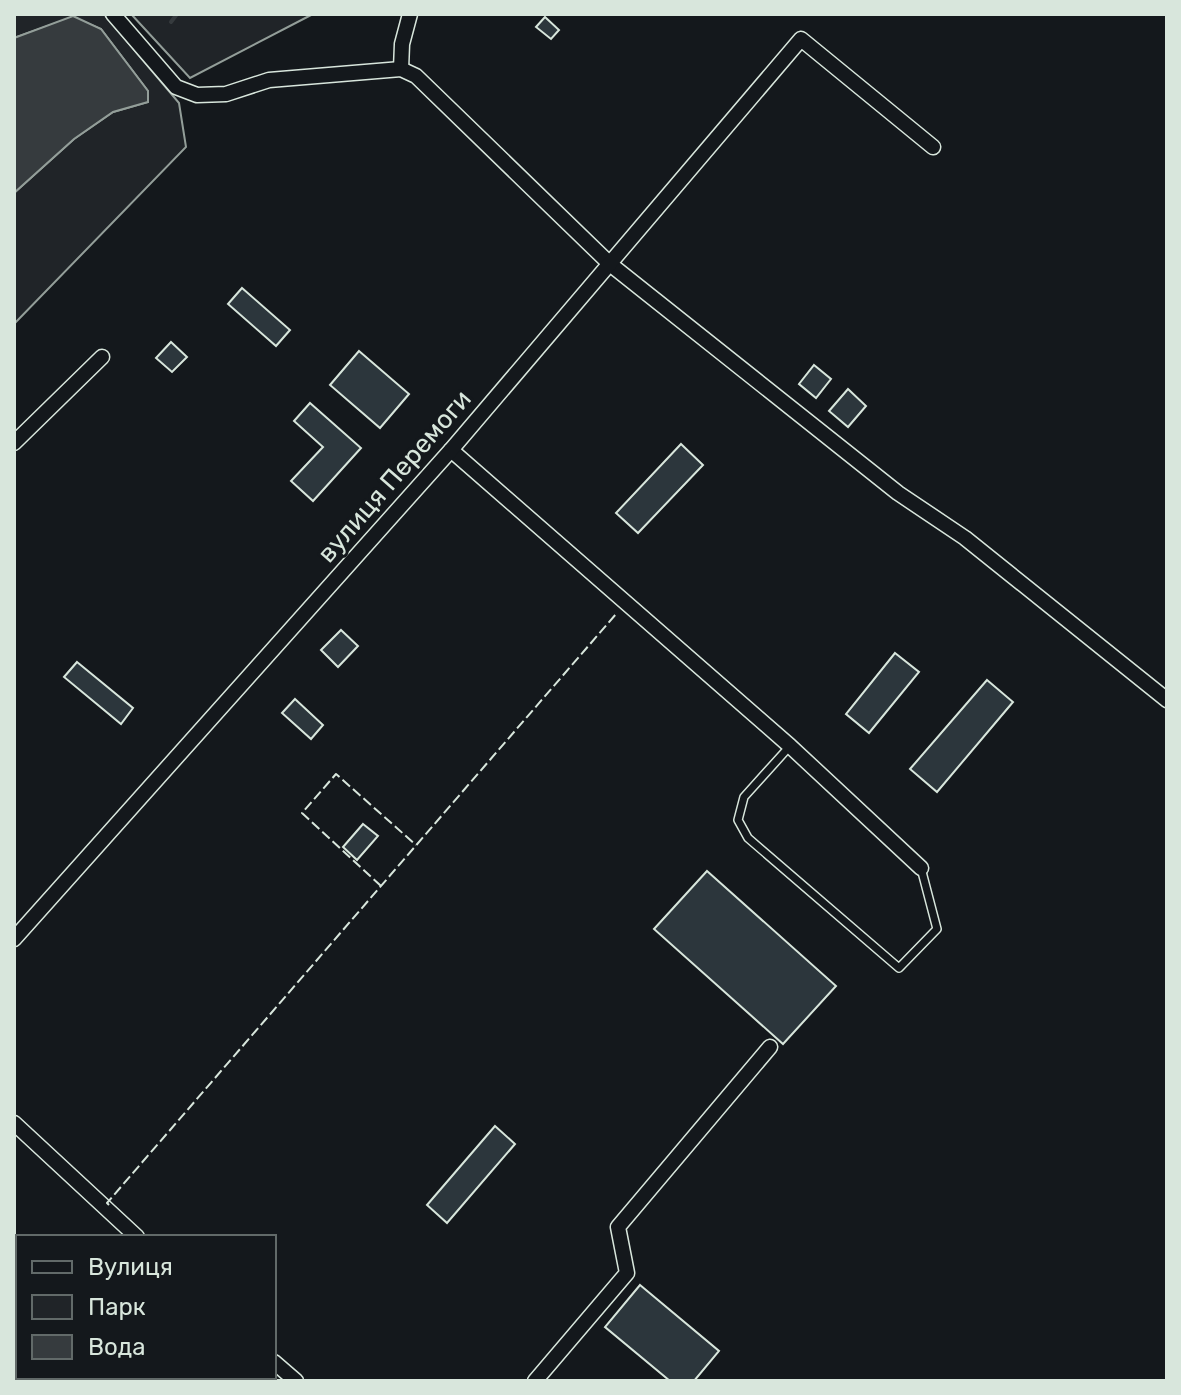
<svg xmlns="http://www.w3.org/2000/svg" width="1181" height="1395" viewBox="0 0 1181 1395" font-family="Rubik,sans-serif">
	<style>
		.green { fill: #202428; stroke: #939e99; stroke-width: 2 }
		.water { fill: #363b3e; stroke: #939e99; stroke-width: 2 }
		.lines { fill: none; stroke-linecap: round; stroke-linejoin: round }
		.stream { stroke: #363b3e; stroke-width: 4 }
		.building { fill: #2c363c; stroke: #d8e6dc; stroke-width: 2 }
		.service-casing { stroke: #d8e6dc; stroke-width: 10 }
		.minor-casing { stroke: #d8e6dc; stroke-width: 17 }
		.service { stroke: #14181c; stroke-width: 7 }
		.minor { stroke: #14181c; stroke-width: 14 }
		.fence { stroke: #d8e6dc; stroke-width: 2; stroke-dasharray: 10 4; stroke-linecap: butt }
		.labels { text-anchor: middle; stroke-width: 6; stroke-linejoin: round; paint-order: stroke }
		.street-label { font-size: 26px; fill: #d8e6dc; stroke: #14181c }
	</style>
	<rect width="100%" height="100%" fill="#14181c"/>
	<g class="green">
		<path d="M14 14H104L179 103 186 147 14 324V193L74 139 113 112 148 102V91L101 29 73 17 14 38Z"/>
		<path d="M131 14H313L190 78Z"/>
	</g>
	<path class="water" d="M73 16 101 29 148 91V102L113 112 74 139 14 193V38Z"/>
	<g class="lines">
		<path class="stream" d="M171 22 177 14"/>
	</g>
	<g class="building">
		<path d="M545 17 559 30 551 39 536 27Z"/>
		<path d="M242 288 290 330 276 346 228 304Z"/>
		<path d="M171 342 187 357 172 372 156 358Z"/>
		<path d="M359 351 409 394 380 428 330 385Z"/>
		<path d="M814 365 831 379 816 398 799 384Z"/>
		<path d="M848 389 866 406 848 427 829 411Z"/>
		<path d="M310 403 361 448 313 501 291 481 323 447 294 421Z"/>
		<path d="M681 444 703 465 638 533 616 513Z"/>
		<path d="M341 630 358 646 338 667 321 650Z"/>
		<path d="M895 653 919 672 869 733 846 714Z"/>
		<path d="M77 662 133 708 121 724 64 677Z"/>
		<path d="M987 680 1013 702 937 792 910 769Z"/>
		<path d="M295 699 323 725 311 739 282 713Z"/>
		<path d="M363 824 378 836 357 860 343 847Z"/>
		<path d="M707 871 836 986 783 1044 654 929Z"/>
		<path d="M495 1126 515 1144 447 1223 427 1205Z"/>
		<path d="M640 1285 719 1351 694 1381H670L605 1327Z"/>
	</g>
	<g class="lines">
		<g class="service-casing">
			<path id="service" d="M790 746 744 797 738 820 748 838 899 968 937 929 921 868"/>
		</g>
		<g class="minor-casing">
			<g id="minor">
				<path d="M113 14 176 87 197 95 226 94 269 80 401 69 416 76 610 264 898 493 965 538 1167 700"/>
				<path d="M401 69 402 44 410 14"/>
				<path d="M14 443 102 357"/>
				<path d="M451 450 790 746 921 868"/>
				<path d="M14 939 451 450 801 39 933 147"/>
				<path d="M14 1123 137 1237"/>
				<path d="M274 1362 296 1381"/>
				<path d="M535 1381 627 1273 618 1227 770 1047"/>
			</g>
		</g>
		<use href="#service" class="service"/>
		<use href="#minor" class="minor"/>
		<g class="fence">
			<path d="M381 886 302 813 336 774 416 845"/>
			<path d="M109 1205 107 1203 616 614"/>
			<path d="M190 1381 193 1377"/>
		</g>
	</g>
	<g class="labels">
		<g class="street-label">
			<text transform="translate(394 476) rotate(-49)" y="9">вулиця Перемоги</text>
		</g>
	</g>
	<rect width="1181" height="1395" fill="none" stroke="#d8e6dc" stroke-width="32"/>
	<rect x="16" y="1235" width="260" height="144" fill="#14181c" stroke="#626a69" stroke-width="2"/>
	<rect x="32" y="1261" width="40" height="12" fill="#14181c" stroke="#626a69" stroke-width="2"/>
	<text x="88" y="1275" font-size="24" fill="#d8e6dc">Вулиця</text>
	<rect x="32" y="1295" width="40" height="24" fill="#202428" stroke="#626a69" stroke-width="2"/>
	<text x="88" y="1315" font-size="24" fill="#d8e6dc">Парк</text>
	<rect x="32" y="1335" width="40" height="24" fill="#363b3e" stroke="#626a69" stroke-width="2"/>
	<text x="88" y="1355" font-size="24" fill="#d8e6dc">Вода</text>
</svg>
